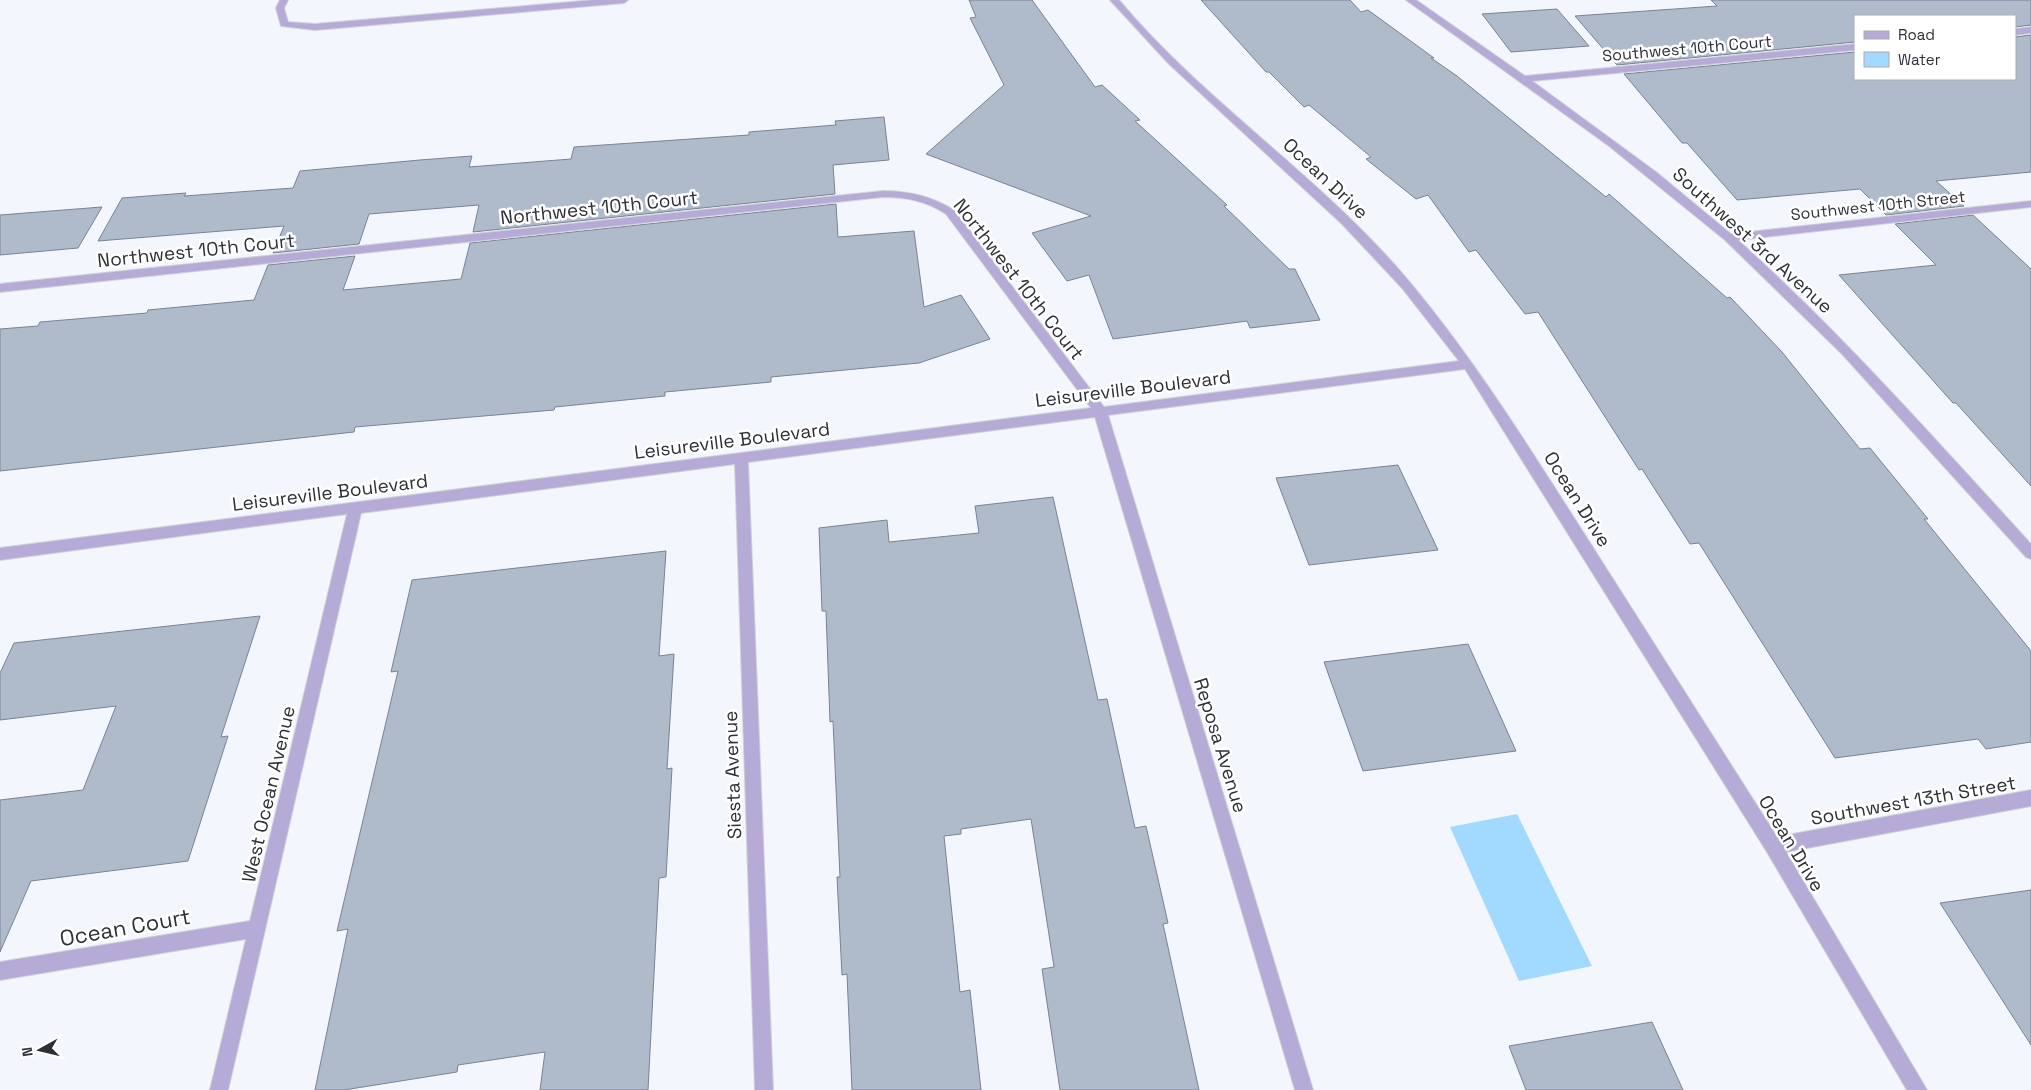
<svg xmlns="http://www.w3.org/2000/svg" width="2031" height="1090" viewBox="0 0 2031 1090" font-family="'Space Grotesk',sans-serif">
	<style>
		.water { fill: #a2d9ff }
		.building { fill: #afbacb; stroke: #798392 }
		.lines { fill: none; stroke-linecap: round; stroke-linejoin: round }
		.minor-casing { stroke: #d0d2da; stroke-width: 2 }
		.minor { fill: #b5abd6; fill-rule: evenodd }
		.labels { text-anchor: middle; stroke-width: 5; stroke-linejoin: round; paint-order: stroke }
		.far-street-label { font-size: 16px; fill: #2e3037; stroke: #fff }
		.street-label { font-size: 19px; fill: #2e3037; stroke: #fff }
		.near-street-label { font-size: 22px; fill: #2e3037; stroke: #fff }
	</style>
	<rect width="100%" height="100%" fill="#f4f6fe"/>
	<path class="water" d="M1517 814 1592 966 1519 981 1450 827Z"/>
	<g class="building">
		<path d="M969 0H1032L1095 87 1102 85 1140 120 1135 121 1227 205 1224 206 1289 269H1295L1320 320 1250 328 1247 321 1113 339 1089 275 1067 281 1032 233 1091 216 926 154 1004 85 970 18 976 17Z"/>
		<path d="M1201 0H1350L1361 12 1368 10 1434 58H1431L1457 76 1606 197 1609 194 1727 298 1730 297 1782 352 1860 449 1870 448 1928 519H1924L2031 651V742L1986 749 1978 739 1835 758 1699 543 1690 544 1642 469 1639 470 1538 312 1525 314 1476 250 1469 252 1428 195 1416 199 1366 159 1371 157 1309 105 1304 107 1269 72H1266Z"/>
		<path d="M1711 0H2031V25L2015 27V16H1855V42L1617 65 1575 16 1717 6Z"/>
		<path d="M1557 9 1589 46 1511 52 1482 14Z"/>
		<path d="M2031 35V172L1936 181 1964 206 1886 215 1860 189 1737 200 1687 143H1682L1624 74 1855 52V79H2015V37Z"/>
		<path d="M884 117 889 160 833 165 835 194 473 232 479 205 369 214 359 244 273 253 284 226 98 241 122 198 186 193 184 196 293 188 300 171 420 160 472 156 469 167 571 159 574 147 749 135V132L836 125 835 121Z"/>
		<path d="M836 204 838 237 914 231 924 307 961 295 990 339 919 363 771 377V382L665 392V396L555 407 554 410 355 427 354 432 0 471V329L38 326 40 322 147 313 148 310 254 300 268 265 355 256 343 290 461 279 470 243Z"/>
		<path d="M102 207 78 248 0 255V215Z"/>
		<path d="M1973 215 2031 269V486L1956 403H1953L1839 275 1936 265 1895 224Z"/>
		<path d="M1398 465 1438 550 1309 565 1276 478Z"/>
		<path d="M1053 497 1098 700 1107 699 1135 828 1146 826 1168 923 1163 924 1199 1090H1060L1042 969 1054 967 1031 819 961 829V834L944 836 960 992 970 990 981 1090H852L847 974 842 975 837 877H840L833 721 830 722 826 611H822L819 528 887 520 889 542 979 533 975 506Z"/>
		<path d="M666 551 659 656 674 654 667 769 672 768 666 877 659 878 648 1090H540L545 1052 458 1065 457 1072 344 1090H315L348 929 337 931 398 671 391 672 412 580Z"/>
		<path d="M260 616 221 737 228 736 188 861 31 881 0 952V800L83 790 116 706 0 720V673L14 643Z"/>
		<path d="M1468 644 1516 751 1363 771 1324 662Z"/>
		<path d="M2031 890V1045L1940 903Z"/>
		<path d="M1652 1022 1683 1090H1526L1509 1046Z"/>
	</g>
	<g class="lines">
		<g class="minor-casing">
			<g id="minor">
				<path d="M280 0H288L284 8 288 22 315 24 594 0H628L624 3 315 30 281 26 276 8Z"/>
				<path d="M1110 0H1119C1206 104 1326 180 1412 285 1480 367 1535 457 1592 546 1654 643 1715 740 1777 837L2031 790V806L1786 852 1927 1090H1907L1767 852 1465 369 1108 415 1313 1090H1295L1095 417 748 462 773 1090H755L735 464 361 513 228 1090H210L246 939 0 980V962L250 921 347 514 0 560V548L1091 408 946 214C926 201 907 197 883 197L0 292V284L883 191C909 191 931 196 954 210L1104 407 1459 361 1402 288 1342 224 1169 64Z"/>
				<path d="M1406 0H1416L1525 76 1855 44V50L1532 81 1656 172 1731 234 2031 201V207L1738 240C1843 335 1936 440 2031 544V559L2026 557 1842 354 1725 240 1609 146Z"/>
				<path d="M2031 27V33L2015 35V29Z"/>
			</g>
		</g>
		<use href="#minor" class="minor"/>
	</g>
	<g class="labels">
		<g class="far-street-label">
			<text transform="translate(1687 48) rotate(-5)" y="6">Southwest 10th Court</text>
			<text transform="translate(1878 205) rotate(-6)" y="6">Southwest 10th Street</text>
		</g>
		<g class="street-label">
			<text transform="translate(1326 178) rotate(43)" y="7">Ocean Drive</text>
			<text transform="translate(599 207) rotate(-6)" y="7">Northwest 10th Court</text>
			<text transform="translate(1753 240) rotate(42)" y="7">Southwest 3rd Avenue</text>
			<text transform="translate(196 250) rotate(-6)" y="7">Northwest 10th Court</text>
			<text transform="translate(1019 279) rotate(52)" y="7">Northwest 10th Court</text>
			<text transform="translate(1133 388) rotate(-7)" y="7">Leisureville Boulevard</text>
			<text transform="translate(732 440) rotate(-7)" y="7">Leisureville Boulevard</text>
			<text transform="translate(330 492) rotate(-7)" y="7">Leisureville Boulevard</text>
			<text transform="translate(1578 499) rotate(58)" y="7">Ocean Drive</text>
			<text transform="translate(1221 745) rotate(73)" y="7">Reposa Avenue</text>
			<text transform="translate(732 775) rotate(-92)" y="7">Siesta Avenue</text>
			<text transform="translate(268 794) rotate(-77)" y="7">West Ocean Avenue</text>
			<text transform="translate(1913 800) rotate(-10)" y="7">Southwest 13th Street</text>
			<text transform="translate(1792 843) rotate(59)" y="7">Ocean Drive</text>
		</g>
		<g class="near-street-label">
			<text transform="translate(125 927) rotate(-10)" y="8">Ocean Court</text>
		</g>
	</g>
	<rect x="1854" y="15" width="162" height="65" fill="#ffffff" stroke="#abacaf"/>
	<rect x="1864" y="31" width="25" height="8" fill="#b5abd6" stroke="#abacaf"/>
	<text x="1898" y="40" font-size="15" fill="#2e3037">Road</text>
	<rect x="1864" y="52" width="25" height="15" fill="#a2d9ff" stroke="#abacaf"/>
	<text x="1898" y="65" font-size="15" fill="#2e3037">Water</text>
	<g transform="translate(40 1050) rotate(262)" stroke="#ffffff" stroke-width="4" paint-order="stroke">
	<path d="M0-4L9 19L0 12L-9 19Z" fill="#2e3037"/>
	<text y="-8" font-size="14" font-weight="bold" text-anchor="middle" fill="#2e3037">N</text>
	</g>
</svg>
